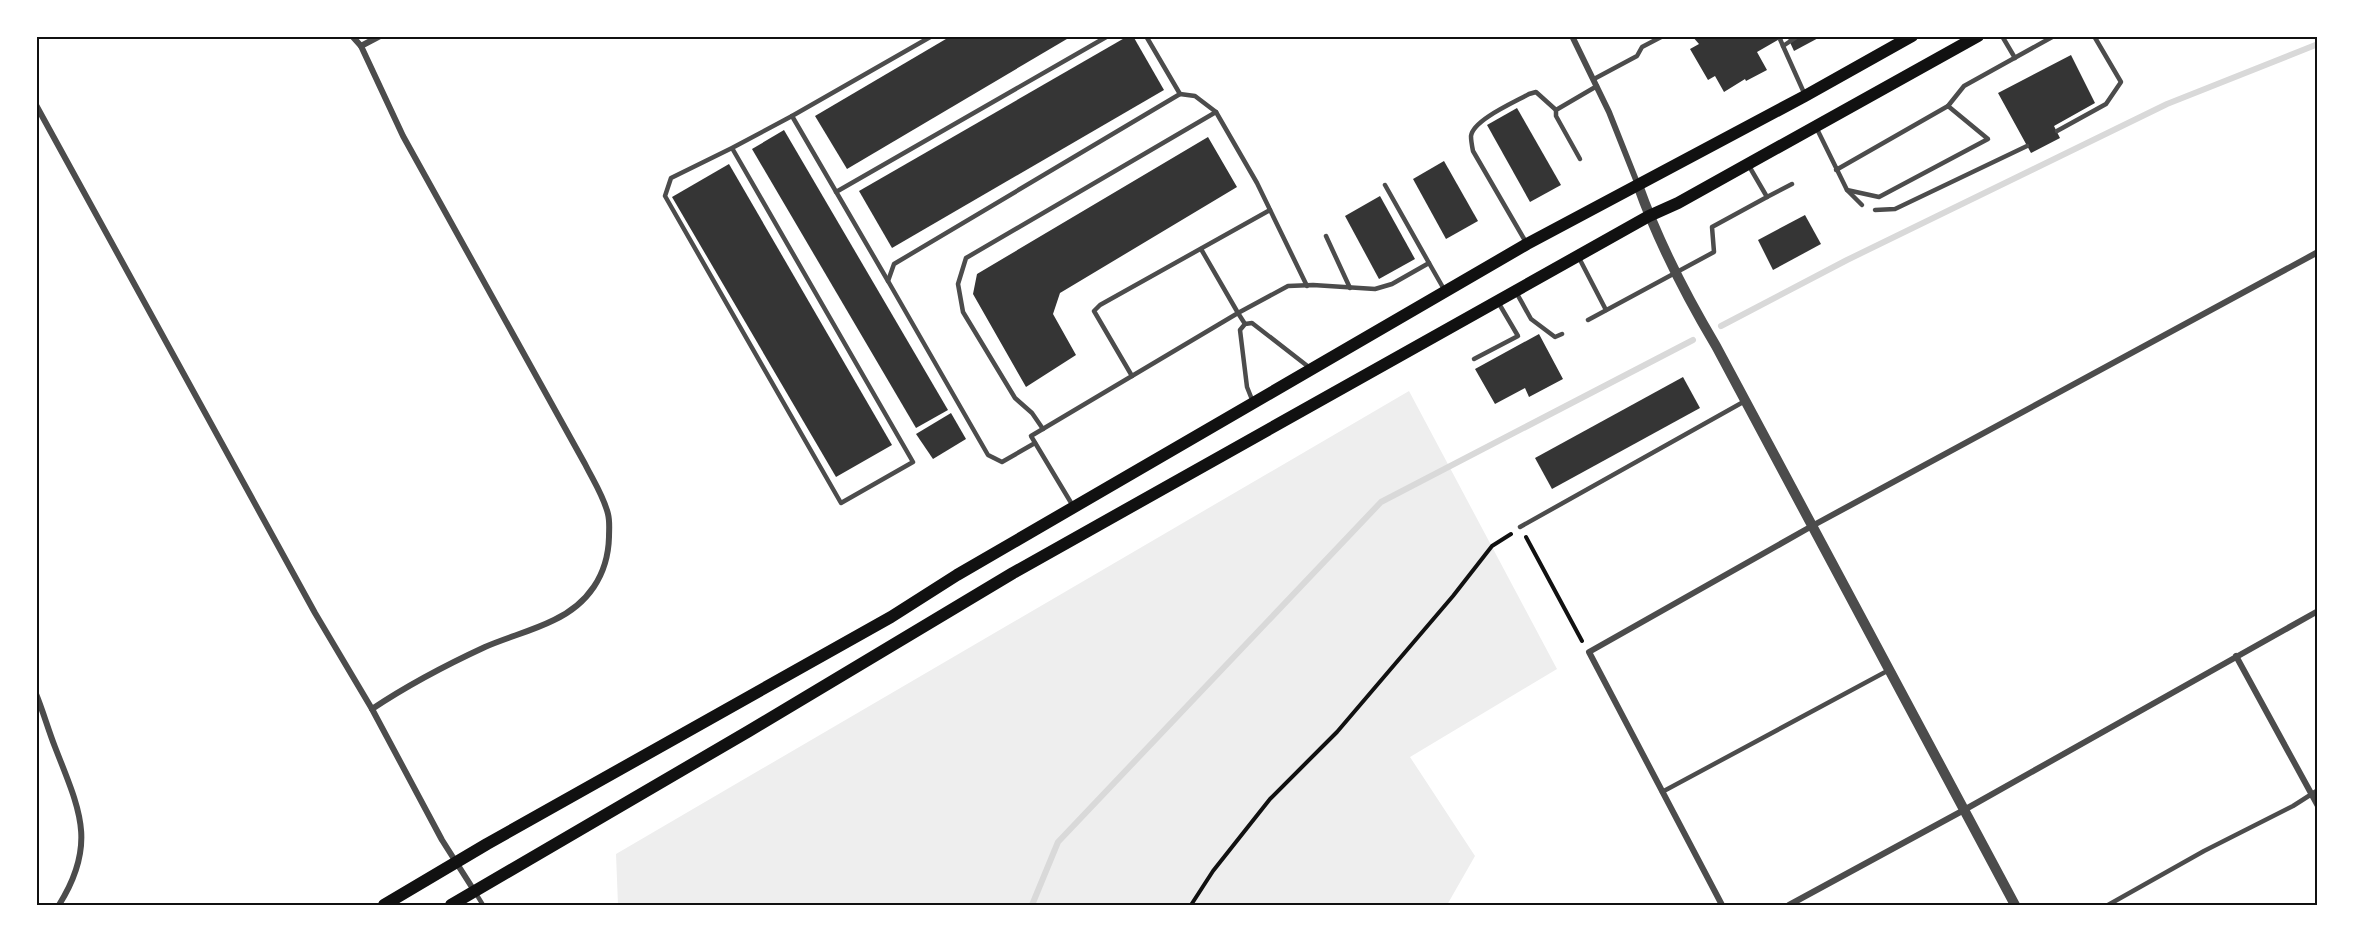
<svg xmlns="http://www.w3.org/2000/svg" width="2354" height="941" viewBox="0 0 2354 941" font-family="'Archivo Narrow',sans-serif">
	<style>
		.green { fill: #eee }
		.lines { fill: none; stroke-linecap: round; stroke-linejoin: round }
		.stream { stroke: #d9d9d9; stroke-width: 6 }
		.building { fill: #353535 }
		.path { stroke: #111; stroke-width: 4 }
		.service { stroke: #4c4c4c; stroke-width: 4.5 }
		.minor { stroke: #4c4c4c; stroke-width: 6 }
		.tertiary { stroke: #4c4c4c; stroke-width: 10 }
		.secondary { stroke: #111; stroke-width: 12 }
		.neatline { fill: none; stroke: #111; stroke-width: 2 }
	</style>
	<rect width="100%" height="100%" fill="#fff"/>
	<path class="green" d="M1409 391 1557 669 1410 757 1475 856 1447 905H618L616 854Z"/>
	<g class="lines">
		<g class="stream">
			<path d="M1721 326 1847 260 2167 104 2318 44"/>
			<path d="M1032 905 1058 842 1381 502 1693 340"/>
		</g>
	</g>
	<g class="building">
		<path d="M951 36H1072L847 169 815 116Z"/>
		<path d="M1128 36H1133L1164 90 892 248 859 191Z"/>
		<path d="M1692 36H1785L1757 52 1767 70 1746 81 1745 79 1724 92 1715 76 1708 80 1690 49 1699 44Z"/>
		<path d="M1787 36H1822L1794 51Z"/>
		<path d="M2071 55 2095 103 2054 126 2060 138 2031 153 1998 93Z"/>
		<path d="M1517 108 1561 185 1530 202 1487 125Z"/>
		<path d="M784 130 948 410 916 428 752 149Z"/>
		<path d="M1208 137 1237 187 1060 293 1053 314 1076 355 1026 387 973 294 977 274Z"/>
		<path d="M1444 161 1478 221 1446 239 1413 179Z"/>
		<path d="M729 164 892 445 836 477 672 197Z"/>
		<path d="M1380 196 1415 259 1379 279 1345 216Z"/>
		<path d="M1805 215 1821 244 1773 270 1758 240Z"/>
		<path d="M1539 334 1563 379 1529 397 1525 388 1495 404 1475 369Z"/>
		<path d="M1683 377 1700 408 1552 489 1535 458Z"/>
		<path d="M951 413 966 439 933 459 916 434Z"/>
	</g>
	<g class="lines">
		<g class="path">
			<path d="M1526 537 1582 641"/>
			<path d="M1191 905 1213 871 1270 799 1337 732 1453 596 1492 546 1511 534"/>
		</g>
		<g class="service">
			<path d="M1146 36 1180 94"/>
			<path d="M1783 36 1780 39 1783 46"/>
			<path d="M1798 36 1783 46 1805 95"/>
			<path d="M2002 36 2015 58"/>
			<path d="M1594 79 1637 56 1642 47 1663 36"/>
			<path d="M1948 106 1964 86 2054 36"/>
			<path d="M1816 127 1847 190 1879 197 1988 139 1948 106 1836 170"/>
			<path d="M2057 131 2106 104 2121 82 2094 36"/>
			<path d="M732 148 671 178 665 196 841 503 913 462 732 148 792 116"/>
			<path d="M1580 159 1556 116V110L1597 86"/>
			<path d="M1385 185 1429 263"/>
			<path d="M1847 190 1862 205"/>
			<path d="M836 192 1108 36"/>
			<path d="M1767 197 1792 184"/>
			<path d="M1875 210 1895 209 2027 146"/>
			<path d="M1326 236 1350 288"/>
			<path d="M1527 244 1473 151C1472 146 1471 141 1471 136 1473 120 1515 102 1529 94L1536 92 1556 110"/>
			<path d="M1201 249 1238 313 1288 286 1313 285 1375 289 1392 284 1429 263 1445 291"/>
			<path d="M1578 256 1606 310"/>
			<path d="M888 281 792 116 932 36"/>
			<path d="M1516 292 1531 319 1555 337 1562 334"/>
			<path d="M1588 320 1714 252 1712 227 1767 197 1749 166"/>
			<path d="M1474 359 1518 336 1498 302"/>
			<path d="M1132 376 1094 311 1100 305 1270 210"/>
			<path d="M1253 402 1247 387 1240 330 1245 324 1252 323 1310 368"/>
			<path d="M1043 429 1032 413 1015 398 963 312 958 284 966 258 1216 112"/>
			<path d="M1035 443 1002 462 988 455 888 281 894 264 1180 94 1195 96 1216 112 1257 183 1307 286"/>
			<path d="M1073 506 1031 436 1238 313 1245 324"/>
			<path d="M1520 527 1745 401"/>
			<path d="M1662 792 1889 670"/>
			<path d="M475 892 483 905"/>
			<path d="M2108 905 2204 851 2293 806 2318 790"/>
		</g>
		<g class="minor">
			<path d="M352 36 361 46 403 136 585 464C593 480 604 497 608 514 610 522 609 529 609 537 608 575 588 604 554 620 532 631 508 637 485 647 446 665 408 685 372 709"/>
			<path d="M1572 36 1609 112 1638 185"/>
			<path d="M361 46 380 36"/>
			<path d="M36 105 315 613 372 709 442 840 475 892"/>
			<path d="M2236 656 2318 806"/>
			<path d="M36 694C43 711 48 729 55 747 79 809 98 843 59 905"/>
			<path d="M1722 905 1589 652 1812 526 2318 252"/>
			<path d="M1789 905 1964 810 2318 611"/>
		</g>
		<path class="tertiary" d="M1638 185C1658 241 1685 294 1716 346L2015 905"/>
		<g class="secondary">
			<path d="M384 905 487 844 891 617 957 575 1527 244 1805 96 1912 36"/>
			<path d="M451 905 749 731 1013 573 1649 216 1678 203 1978 36"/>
		</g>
	</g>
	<rect width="2354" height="941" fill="none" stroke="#ffffff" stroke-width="75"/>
	<rect x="38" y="38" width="2278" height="866" class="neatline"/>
</svg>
